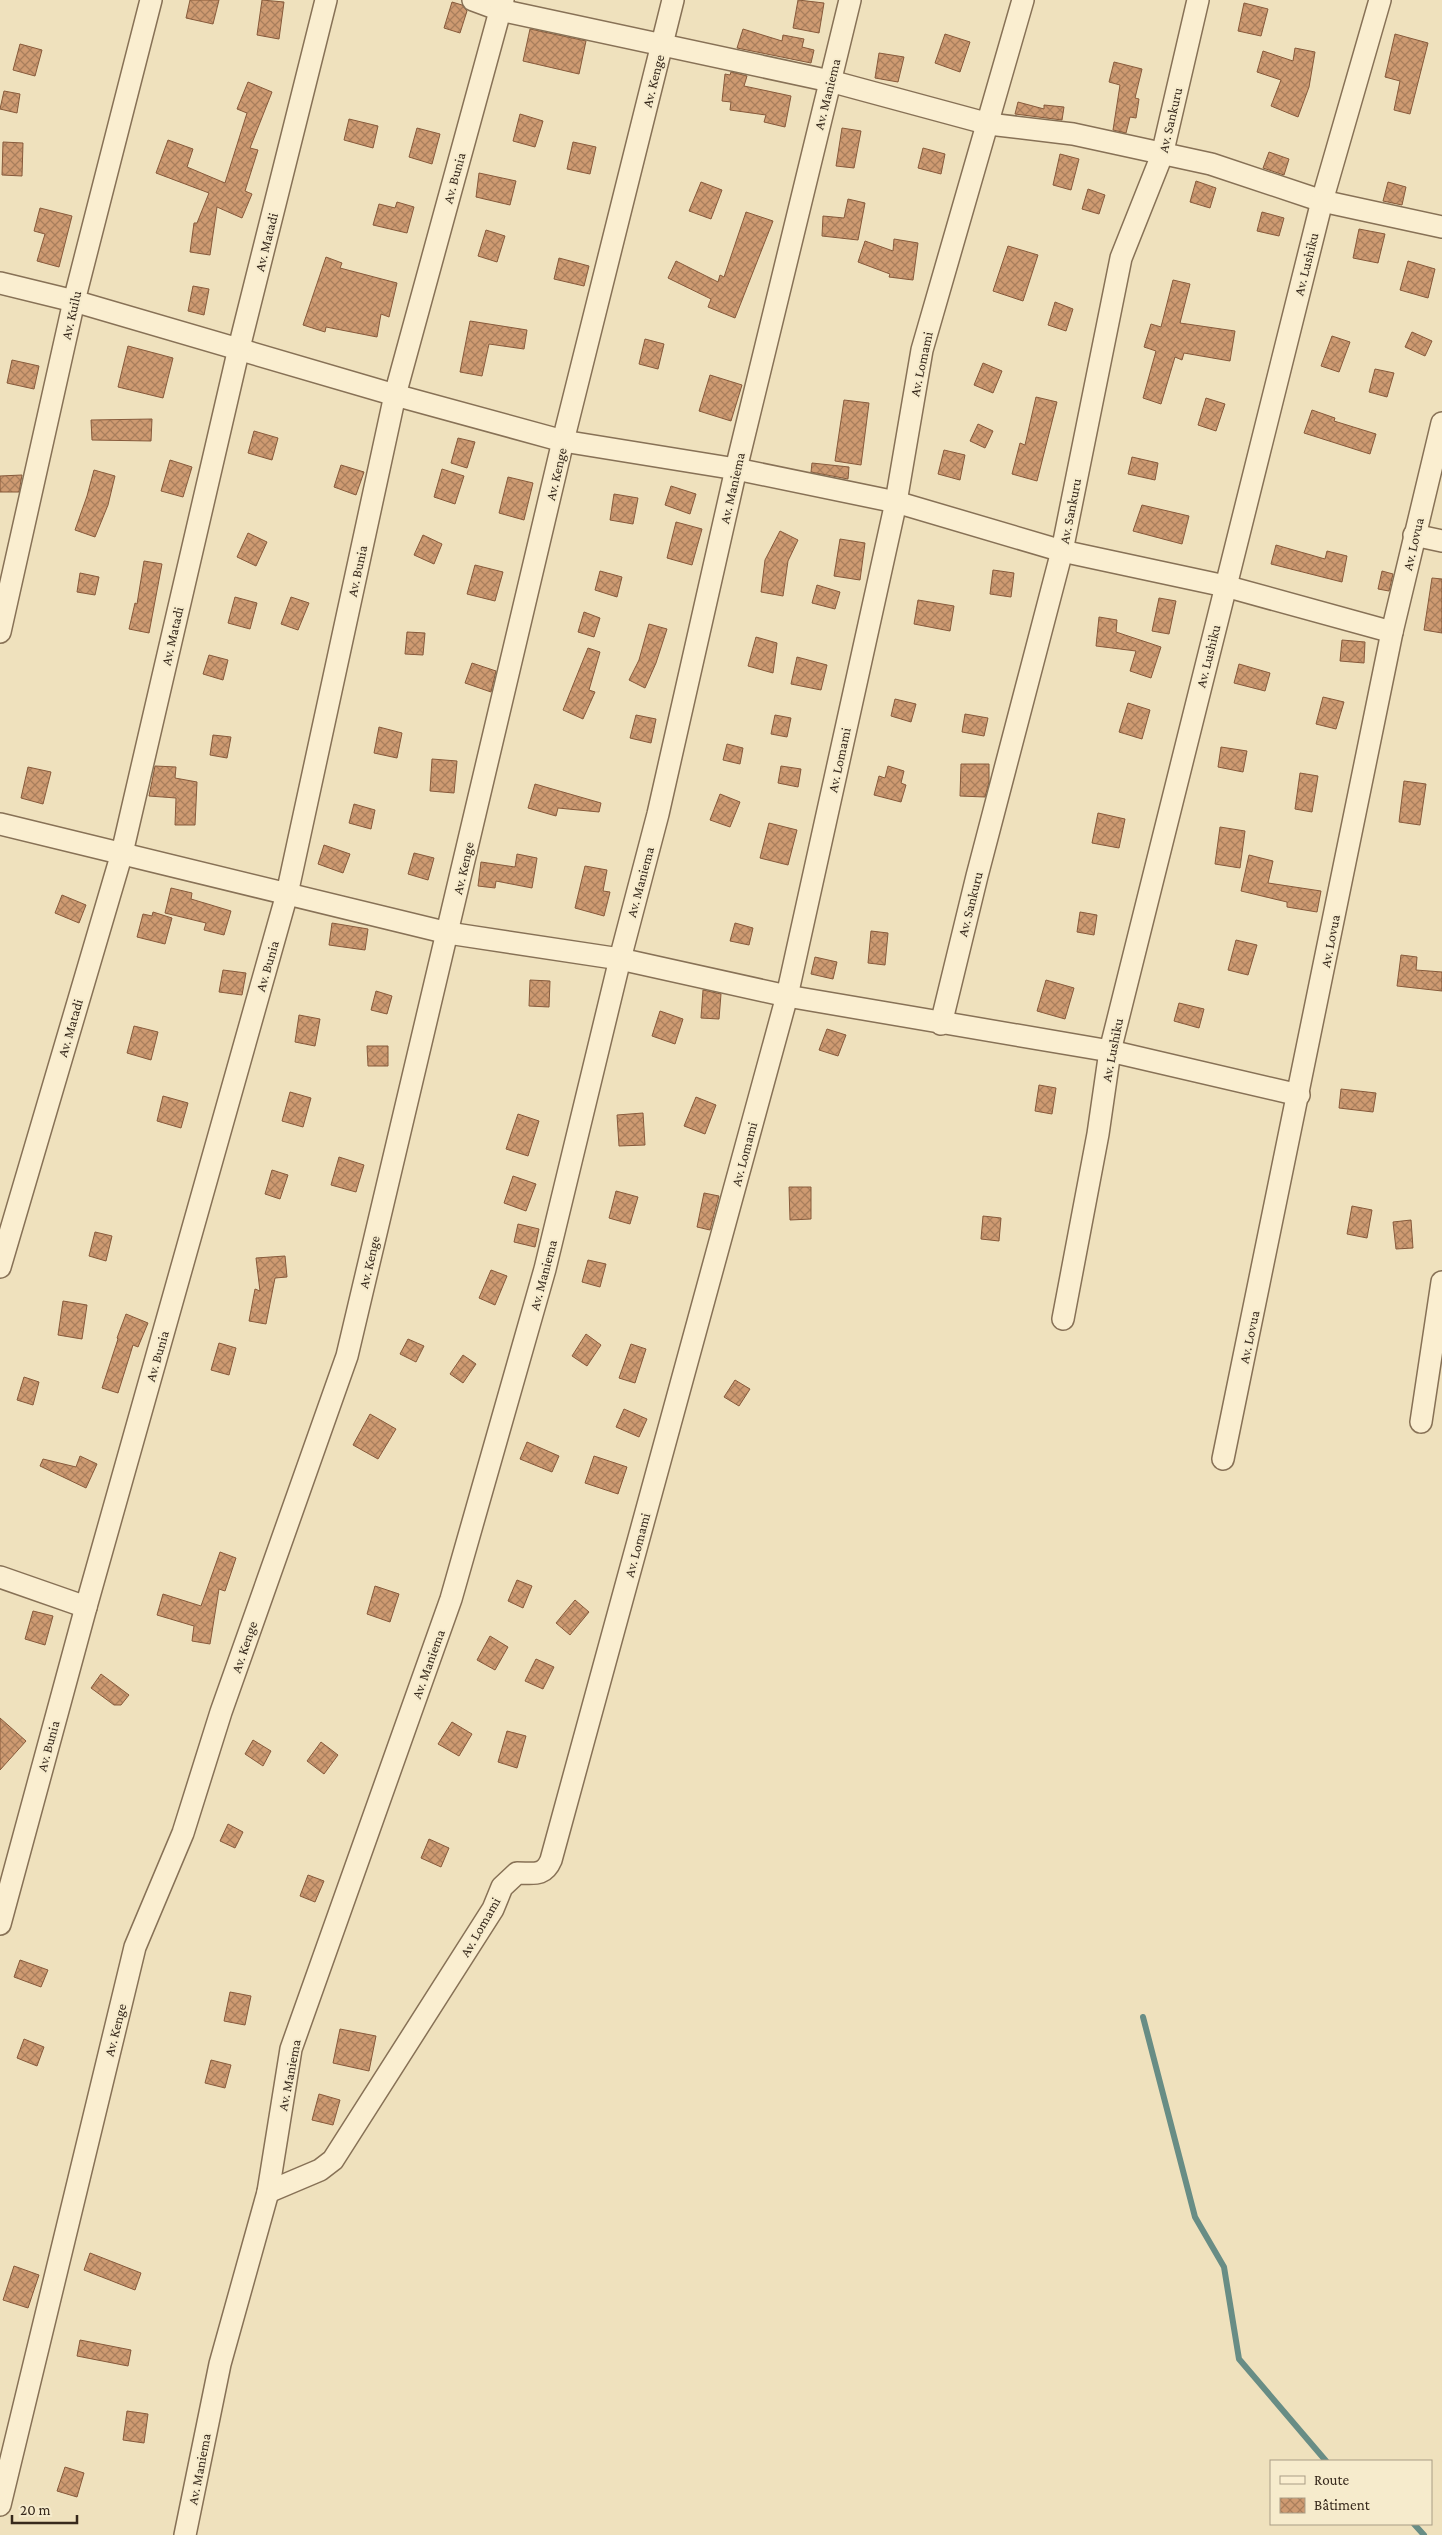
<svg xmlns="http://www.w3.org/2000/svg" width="1442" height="2535" viewBox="0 0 1442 2535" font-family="'Crimson Pro',serif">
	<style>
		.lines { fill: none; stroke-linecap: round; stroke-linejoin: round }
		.stream { stroke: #688d85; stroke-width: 6 }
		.building { fill: url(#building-cross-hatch); stroke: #875a3b }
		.street-casing { stroke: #877156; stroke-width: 24 }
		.street { stroke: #faeed0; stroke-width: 21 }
		.labels { text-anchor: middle; stroke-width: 4; stroke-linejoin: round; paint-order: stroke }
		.street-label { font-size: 14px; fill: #36281b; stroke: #f6ebcc }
	</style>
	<defs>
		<pattern id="building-cross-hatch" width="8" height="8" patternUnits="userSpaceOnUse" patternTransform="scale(1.25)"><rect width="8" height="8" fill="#ce9a71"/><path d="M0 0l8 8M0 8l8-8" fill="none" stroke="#a87e5c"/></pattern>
	</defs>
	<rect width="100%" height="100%" fill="#efe1bd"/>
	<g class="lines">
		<g class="stream">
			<path d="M1143 2017 1195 2217 1224 2267 1239 2359 1326 2461"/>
			<path d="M1414 2524 1424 2535"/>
		</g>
	</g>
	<g class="building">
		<path d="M190 0H219L213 24 186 18Z"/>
		<path d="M262 0 284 2 279 39 257 35Z"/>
		<path d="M798 0 824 3 819 33 793 28Z"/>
		<path d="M452 2 462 5 467 11 460 33 444 28Z"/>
		<path d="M1244 3 1268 9 1261 36 1238 31Z"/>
		<path d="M530 29 586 41 579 74 523 61Z"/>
		<path d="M743 29 782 41 783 35 804 39 802 47 814 50 811 63 737 48Z"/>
		<path d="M945 34 970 42 960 72 935 63Z"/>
		<path d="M1395 34 1428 43 1410 114 1394 110 1400 81 1385 77Z"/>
		<path d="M20 44 42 50 35 76 13 70Z"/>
		<path d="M1295 48 1315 52 1309 87 1298 117 1271 106 1281 80 1257 72 1263 51 1293 61Z"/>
		<path d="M879 53 904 57 898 82 875 78Z"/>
		<path d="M1114 62 1142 69 1135 98 1139 99 1136 118 1130 117 1126 133 1113 130 1120 85 1109 82Z"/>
		<path d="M731 72 747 76 744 86 791 96 785 127 764 122 766 115 730 110 731 102 722 101 725 74 730 75Z"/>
		<path d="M248 82 272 92 250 148 258 150 245 191 252 194 242 218 217 207 210 255 190 252 194 223H197L209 193 156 173 168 140 193 149 187 167 225 183 247 113 237 109Z"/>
		<path d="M4 91 20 94 17 113 0 109Z"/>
		<path d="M1018 102 1044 109V105L1064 107 1062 120 1015 114Z"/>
		<path d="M520 114 543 121 535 147 513 141Z"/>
		<path d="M349 119 378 126 373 148 344 140Z"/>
		<path d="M417 128 440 134 432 164 409 157Z"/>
		<path d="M842 128 861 131 854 168 836 166Z"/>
		<path d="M3 142 23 143 22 176 2 175Z"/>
		<path d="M573 142 596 147 590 174 567 169Z"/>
		<path d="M923 148 945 154 941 174 918 168Z"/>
		<path d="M1269 152 1289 159 1284 175 1263 168Z"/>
		<path d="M1060 154 1079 159 1071 190 1053 185Z"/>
		<path d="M479 173 516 181 510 205 476 197Z"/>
		<path d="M1196 181 1216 188 1210 208 1190 202Z"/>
		<path d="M701 182 722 190 711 219 689 211Z"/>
		<path d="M1388 182 1406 187 1402 205 1383 201Z"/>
		<path d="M1088 189 1105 195 1099 214 1082 209Z"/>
		<path d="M848 199 865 203 858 240 822 236 823 216 844 218Z"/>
		<path d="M397 202 414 207 407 233 373 225 379 204 395 208Z"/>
		<path d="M40 208 72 216 59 267 37 261 45 234 34 231Z"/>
		<path d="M746 212 773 221 735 318 708 307 711 299 668 278 676 261 718 282 720 275 724 277Z"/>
		<path d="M1262 212 1284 218 1279 236 1257 231Z"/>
		<path d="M1359 229 1385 234 1378 263 1353 258Z"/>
		<path d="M486 230 505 236 497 262 478 256Z"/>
		<path d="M894 239 918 243 913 280 889 277 890 274 858 262 865 241 893 251Z"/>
		<path d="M1008 246 1038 255 1023 301 993 291Z"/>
		<path d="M326 257 342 263 340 268 397 283 389 317 381 314 377 337 326 327 325 332 303 325Z"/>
		<path d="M559 258 589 266 584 286 554 279Z"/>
		<path d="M1408 261 1435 269 1428 298 1400 290Z"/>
		<path d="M1173 280 1190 284 1180 323 1235 331 1230 361 1184 353 1182 360 1175 357 1161 404 1143 398 1156 351 1144 347 1151 324 1161 327Z"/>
		<path d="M193 286 209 289 204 315 188 311Z"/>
		<path d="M1055 302 1073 309 1066 331 1048 325Z"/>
		<path d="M470 321 527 330 524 349 489 344 482 376 460 372Z"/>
		<path d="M1412 332 1432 341 1425 356 1405 347Z"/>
		<path d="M1332 336 1350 342 1339 372 1321 366Z"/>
		<path d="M645 339 664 344 658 369 639 364Z"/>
		<path d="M128 346 173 358 163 398 118 387Z"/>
		<path d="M12 360 39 366 34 389 7 383Z"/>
		<path d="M983 363 1002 371 993 393 974 385Z"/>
		<path d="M1375 369 1394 373 1387 397 1369 392Z"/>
		<path d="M710 375 742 385 731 421 699 411Z"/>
		<path d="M1036 397 1057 402 1037 481 1012 474 1020 443 1025 445Z"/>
		<path d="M1206 398 1225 404 1216 431 1198 425Z"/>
		<path d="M844 400 869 403 861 465 835 461Z"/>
		<path d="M1312 410 1335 418 1334 421 1376 434 1370 454 1304 433Z"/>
		<path d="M152 419 151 441 92 440 91 420Z"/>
		<path d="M978 424 993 431 985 448 970 441Z"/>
		<path d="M254 431 278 438 272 460 248 453Z"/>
		<path d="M458 438 475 442 467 468 451 463Z"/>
		<path d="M944 450 965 455 960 480 938 474Z"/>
		<path d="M1132 457 1158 463 1155 480 1128 474Z"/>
		<path d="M170 460 192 467 183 497 161 491Z"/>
		<path d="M812 463 849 467 848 479 811 472Z"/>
		<path d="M341 465 364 472 356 495 334 487Z"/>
		<path d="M442 469 464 476 455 504 434 497Z"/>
		<path d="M94 470 115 476 108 505 95 537 75 530 87 496Z"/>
		<path d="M22 475 19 492H0V476Z"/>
		<path d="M508 477 533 483 524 520 499 513Z"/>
		<path d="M671 486 696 494 690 514 665 505Z"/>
		<path d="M614 494 638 498 633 524 610 520Z"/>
		<path d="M1142 505 1189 516 1182 544 1133 531Z"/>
		<path d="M676 522 702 529 692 565 667 558Z"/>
		<path d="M780 531 798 540 788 561 783 596 761 592 765 560Z"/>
		<path d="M248 533 267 542 256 566 237 557Z"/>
		<path d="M423 535 442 544 434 564 414 555Z"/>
		<path d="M840 539 865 543 860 580 834 576Z"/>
		<path d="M1276 545 1325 559 1327 551 1347 556 1342 582 1271 564Z"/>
		<path d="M144 561 162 564 149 633 129 629 135 603 137 604Z"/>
		<path d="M475 565 503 572 495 601 467 594Z"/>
		<path d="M993 570 1014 573 1011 597 990 594Z"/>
		<path d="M600 571 622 577 617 597 595 590Z"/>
		<path d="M1382 571 1393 574 1389 591 1378 589Z"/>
		<path d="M80 573 99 577 95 595 77 592Z"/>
		<path d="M1432 578 1442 579V633L1424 630Z"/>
		<path d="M817 585 840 592 835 609 812 603Z"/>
		<path d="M235 597 257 603 250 629 228 623Z"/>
		<path d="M291 597 309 603 298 630 281 624Z"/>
		<path d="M1159 598 1176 601 1169 634 1152 631Z"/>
		<path d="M918 600 954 606 950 631 914 624Z"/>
		<path d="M584 612 600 618 594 637 578 632Z"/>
		<path d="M1099 617 1117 620 1116 632 1161 647 1151 678 1130 671 1136 651 1096 646Z"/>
		<path d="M649 624 667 629 656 663 645 688 629 680 639 660Z"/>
		<path d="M407 632 425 633 423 655 405 654Z"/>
		<path d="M756 637 777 643 773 673 748 666Z"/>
		<path d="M1342 640 1365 642 1364 663 1340 661Z"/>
		<path d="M588 648 600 652 589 690 595 692 583 719 563 710Z"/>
		<path d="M209 655 228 660 223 680 203 674Z"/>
		<path d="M797 657 827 665 821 690 791 684Z"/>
		<path d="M472 663 496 671 491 692 465 683Z"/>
		<path d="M1239 664 1270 673 1265 691 1234 683Z"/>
		<path d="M1323 697 1344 702 1336 729 1316 724Z"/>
		<path d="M895 699 916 704 911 722 891 716Z"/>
		<path d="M1128 703 1150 710 1142 739 1119 732Z"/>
		<path d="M965 714 988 718 984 736 962 732Z"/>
		<path d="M636 715 656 719 651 743 630 738Z"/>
		<path d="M775 715 791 718 787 737 771 734Z"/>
		<path d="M379 727 402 733 397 758 374 753Z"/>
		<path d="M213 735 231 737 227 758 210 755Z"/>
		<path d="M727 744 743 748 740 764 723 760Z"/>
		<path d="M1221 747 1247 751 1243 772 1218 767Z"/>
		<path d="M432 759 457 761 454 793 430 791Z"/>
		<path d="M961 764H989V782L985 797 960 796Z"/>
		<path d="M155 766 176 767 175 778 197 782 195 825H175L176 798 149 796Z"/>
		<path d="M781 766 801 769 798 787 778 783Z"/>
		<path d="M888 766 904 771 901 783 906 785 901 802 874 795 879 776 885 778Z"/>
		<path d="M28 767 51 772 43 804 21 798Z"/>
		<path d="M1300 773 1318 776 1312 812 1295 809Z"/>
		<path d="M1404 781 1426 784 1420 825 1399 822Z"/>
		<path d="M535 784 601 803 599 812 558 808 556 816 528 808Z"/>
		<path d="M720 794 740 802 730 827 710 820Z"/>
		<path d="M354 804 375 810 371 829 349 823Z"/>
		<path d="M1098 813 1125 819 1119 848 1092 843Z"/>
		<path d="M769 823 797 830 788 865 760 858Z"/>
		<path d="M1220 827 1245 831 1240 868 1215 864Z"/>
		<path d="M324 845 350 854 343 873 318 864Z"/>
		<path d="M414 853 434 858 428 880 408 874Z"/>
		<path d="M517 854 537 858 532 888 496 881 495 888 478 886 481 862 515 867Z"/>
		<path d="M1249 855 1273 861 1268 883 1321 891 1317 912 1287 907V902L1241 891Z"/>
		<path d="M585 866 607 870 603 891 610 892 604 916 575 908Z"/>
		<path d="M171 888 192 893 191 899 231 911 224 935 204 930 206 923 165 913Z"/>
		<path d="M62 895 86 905 79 923 55 913Z"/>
		<path d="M153 912 172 918 165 944 137 937 143 914 152 916Z"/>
		<path d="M1080 912 1097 915 1094 935 1077 932Z"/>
		<path d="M332 923 368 929 365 950 329 945Z"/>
		<path d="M735 923 753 928 749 945 730 941Z"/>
		<path d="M871 931 888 933 885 965 868 963Z"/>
		<path d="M1236 940 1257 945 1248 975 1228 970Z"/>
		<path d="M1401 955 1417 957 1416 970 1442 972V991L1397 986Z"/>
		<path d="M815 957 837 962 833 979 811 974Z"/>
		<path d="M223 970 246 973 242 995 219 992Z"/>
		<path d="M530 980 550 981 549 1007 529 1006Z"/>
		<path d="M1046 980 1074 988 1065 1019 1037 1011Z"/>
		<path d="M703 990 721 994 719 1019 701 1018Z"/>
		<path d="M376 991 392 996 387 1014 371 1010Z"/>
		<path d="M1179 1003 1204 1009 1199 1028 1174 1021Z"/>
		<path d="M660 1011 683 1019 675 1044 652 1036Z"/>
		<path d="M299 1015 320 1019 315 1046 295 1042Z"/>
		<path d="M134 1026 158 1032 151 1060 127 1053Z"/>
		<path d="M827 1029 846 1035 838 1056 819 1050Z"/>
		<path d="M367 1046H388V1066H368Z"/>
		<path d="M1039 1085 1056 1088 1052 1114 1035 1111Z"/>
		<path d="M1341 1089 1376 1093 1373 1112 1339 1108Z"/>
		<path d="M290 1092 311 1098 303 1127 282 1121Z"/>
		<path d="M163 1096 188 1103 181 1128 157 1121Z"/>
		<path d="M696 1097 716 1105 705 1134 684 1126Z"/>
		<path d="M643 1113 645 1145 619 1146 617 1115Z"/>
		<path d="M518 1114 539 1121 528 1156 506 1149Z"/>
		<path d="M339 1157 364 1165 356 1192 331 1185Z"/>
		<path d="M272 1170 288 1175 280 1199 265 1194Z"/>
		<path d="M513 1176 536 1184 526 1211 504 1203Z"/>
		<path d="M789 1187H811V1219L790 1220Z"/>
		<path d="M616 1191 638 1197 630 1224 609 1218Z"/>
		<path d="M704 1193 719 1196 710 1230 697 1227Z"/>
		<path d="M1352 1206 1372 1210 1367 1238 1347 1234Z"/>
		<path d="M983 1216 1001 1218 999 1241 981 1239Z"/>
		<path d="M1411 1220 1413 1248 1396 1249 1393 1222Z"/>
		<path d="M518 1224 539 1229 535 1247 514 1242Z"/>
		<path d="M95 1232 112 1236 106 1261 89 1256Z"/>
		<path d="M285 1256 287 1277 275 1278 266 1324 249 1321 255 1289 260 1291 256 1258Z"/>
		<path d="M588 1260 606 1264 600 1287 582 1282Z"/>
		<path d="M491 1270 507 1276 495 1305 479 1298Z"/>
		<path d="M63 1301 87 1305 82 1339 58 1335Z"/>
		<path d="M126 1314 148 1323 138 1347 133 1345 118 1393 102 1388 118 1339 117 1338Z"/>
		<path d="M586 1334 601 1345 587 1366 572 1356Z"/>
		<path d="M408 1339 424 1346 416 1362 400 1354Z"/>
		<path d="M219 1343 236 1348 229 1375 211 1370Z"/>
		<path d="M631 1344 646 1349 635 1383 619 1378Z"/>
		<path d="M463 1355 476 1364 463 1383 450 1374Z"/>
		<path d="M24 1377 39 1382 33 1405 17 1400Z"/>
		<path d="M735 1380 750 1389 739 1406 724 1397Z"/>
		<path d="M624 1409 647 1419 639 1437 616 1427Z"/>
		<path d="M370 1414 396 1429 378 1459 353 1445Z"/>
		<path d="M527 1442 559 1456 552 1472 520 1459Z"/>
		<path d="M80 1456 97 1464 86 1488 40 1466 43 1459 76 1467Z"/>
		<path d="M594 1456 627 1467 618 1494 585 1483Z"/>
		<path d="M220 1552 236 1558 225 1591 219 1589 210 1644 192 1641 194 1626 157 1615 163 1594 201 1606Z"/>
		<path d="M517 1580 532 1586 523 1608 508 1601Z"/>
		<path d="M375 1586 399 1594 390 1622 367 1614Z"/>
		<path d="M575 1600 589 1612 570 1635 556 1623Z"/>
		<path d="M33 1611 53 1616 45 1645 25 1639Z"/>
		<path d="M490 1636 508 1647 495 1670 477 1660Z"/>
		<path d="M536 1659 554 1667 543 1689 525 1681Z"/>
		<path d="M101 1674 129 1695 121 1705H114L91 1688Z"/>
		<path d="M0 1718 26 1741 0 1770Z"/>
		<path d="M452 1722 472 1734 459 1756 438 1744Z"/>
		<path d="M507 1731 526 1736 517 1768 498 1762Z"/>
		<path d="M253 1740 271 1751 263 1766 245 1754Z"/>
		<path d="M321 1742 338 1755 324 1774 307 1761Z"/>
		<path d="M228 1824 243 1832 235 1848 220 1841Z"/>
		<path d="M429 1839 449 1848 441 1867 421 1858Z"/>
		<path d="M308 1875 324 1881 315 1902 300 1896Z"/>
		<path d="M20 1960 48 1970 41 1987 14 1977Z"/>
		<path d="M230 1992 251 1996 245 2025 224 2021Z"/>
		<path d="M340 2029 376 2036 369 2071 333 2063Z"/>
		<path d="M24 2039 44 2047 37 2066 17 2058Z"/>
		<path d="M211 2060 231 2065 225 2088 205 2083Z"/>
		<path d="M319 2094 340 2100 333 2125 312 2120Z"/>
		<path d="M90 2253 141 2273 135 2290 84 2270Z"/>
		<path d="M14 2266 39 2275 28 2308 3 2300Z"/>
		<path d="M80 2340 131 2350 128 2366 77 2356Z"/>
		<path d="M127 2411 148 2414 144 2443 123 2440Z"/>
		<path d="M65 2467 84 2473 77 2497 57 2491Z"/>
	</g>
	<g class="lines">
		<g class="street-casing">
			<g id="street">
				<path d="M473 0 500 10 830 81 989 124 1073 134 1211 164 1322 201 1442 227"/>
				<path d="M0 283 74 301 395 395 563 441 736 469 896 502 1062 551 1225 586 1392 632"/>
				<path d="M1414 535 1442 541"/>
				<path d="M0 632 74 301 151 0"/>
				<path d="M0 824 448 933 620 959 787 996 1110 1051 1299 1095"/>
				<path d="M941 1024 977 876 1062 551 1121 258 1162 155 1198 0"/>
				<path d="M0 1267 122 853 239 348 326 0"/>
				<path d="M1063 1319 1098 1134 1110 1051 1322 201 1380 0"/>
				<path d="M1421 1422 1442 1282"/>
				<path d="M1223 1459 1392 632 1442 423"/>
				<path d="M0 1577 86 1607"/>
				<path d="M0 1924 86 1607 287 894 395 395 503 0"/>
				<path d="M268 2192 320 2170 333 2160 493 1909 502 1887 517 1873C533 1873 544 1877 551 1860L787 996 896 502 922 350 1023 0"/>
				<path d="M0 2505 135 1947 183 1833 221 1712 347 1356 563 441 673 0"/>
				<path d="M185 2535 220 2364 268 2192 291 2049 451 1599 545 1269 620 959 658 814 736 469 850 0"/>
			</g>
		</g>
		<use href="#street" class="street"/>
	</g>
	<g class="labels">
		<g class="street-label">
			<text transform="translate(653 81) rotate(-76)" y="5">Av. Kenge</text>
			<text transform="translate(827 94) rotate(-76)" y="5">Av. Maniema</text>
			<text transform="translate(1170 120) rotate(-77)" y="5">Av. Sankuru</text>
			<text transform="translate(454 178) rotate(-75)" y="5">Av. Bunia</text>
			<text transform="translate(266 242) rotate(-76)" y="5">Av. Matadi</text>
			<text transform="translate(1306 264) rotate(-76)" y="5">Av. Lushiku</text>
			<text transform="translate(71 315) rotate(-77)" y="5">Av. Kuilu</text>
			<text transform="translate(921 364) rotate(-78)" y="5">Av. Lomami</text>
			<text transform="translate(556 474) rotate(-77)" y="5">Av. Kenge</text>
			<text transform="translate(732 488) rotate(-77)" y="5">Av. Maniema</text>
			<text transform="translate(1070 511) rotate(-79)" y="5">Av. Sankuru</text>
			<text transform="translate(1413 544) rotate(-77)" y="5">Av. Lovua</text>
			<text transform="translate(357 571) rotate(-78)" y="5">Av. Bunia</text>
			<text transform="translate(172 636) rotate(-77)" y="5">Av. Matadi</text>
			<text transform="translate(1208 656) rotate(-76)" y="5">Av. Lushiku</text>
			<text transform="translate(839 760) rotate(-78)" y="5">Av. Lomami</text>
			<text transform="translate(463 868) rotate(-77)" y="5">Av. Kenge</text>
			<text transform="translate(640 882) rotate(-75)" y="5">Av. Maniema</text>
			<text transform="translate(970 904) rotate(-76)" y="5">Av. Sankuru</text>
			<text transform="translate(1330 941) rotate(-79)" y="5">Av. Lovua</text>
			<text transform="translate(267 966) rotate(-74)" y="5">Av. Bunia</text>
			<text transform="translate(70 1028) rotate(-74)" y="5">Av. Matadi</text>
			<text transform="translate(1112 1050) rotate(-79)" y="5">Av. Lushiku</text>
			<text transform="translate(744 1154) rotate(-75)" y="5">Av. Lomami</text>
			<text transform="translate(369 1262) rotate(-77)" y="5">Av. Kenge</text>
			<text transform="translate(543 1275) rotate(-75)" y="5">Av. Maniema</text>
			<text transform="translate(1249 1337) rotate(-78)" y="5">Av. Lovua</text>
			<text transform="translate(157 1356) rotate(-74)" y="5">Av. Bunia</text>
			<text transform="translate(637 1545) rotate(-75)" y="5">Av. Lomami</text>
			<text transform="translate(244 1647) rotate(-71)" y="5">Av. Kenge</text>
			<text transform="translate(428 1664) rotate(-70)" y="5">Av. Maniema</text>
			<text transform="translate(48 1746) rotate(-75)" y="5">Av. Bunia</text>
			<text transform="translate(480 1927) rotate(-60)" y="5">Av. Lomami</text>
			<text transform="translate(115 2030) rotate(-76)" y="5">Av. Kenge</text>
			<text transform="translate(289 2075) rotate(-79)" y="5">Av. Maniema</text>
			<text transform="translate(199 2469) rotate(-79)" y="5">Av. Maniema</text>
		</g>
	</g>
	<rect x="1270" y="2460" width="162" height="65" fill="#f6ebcc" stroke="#a99d85"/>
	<rect x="1280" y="2476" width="25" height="8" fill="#faeed0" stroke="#a99d85"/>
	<text x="1314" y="2485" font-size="15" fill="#36281b">Route</text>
	<rect x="1280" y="2498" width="25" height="15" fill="url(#building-cross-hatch)" stroke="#a99d85"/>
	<text x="1314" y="2510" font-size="15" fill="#36281b">Bâtiment</text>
	<path d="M12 2515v8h65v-8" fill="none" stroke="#36281b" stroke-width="2.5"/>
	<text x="20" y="2515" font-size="15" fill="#36281b" stroke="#f6ebcc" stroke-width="4" paint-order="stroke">20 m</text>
</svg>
